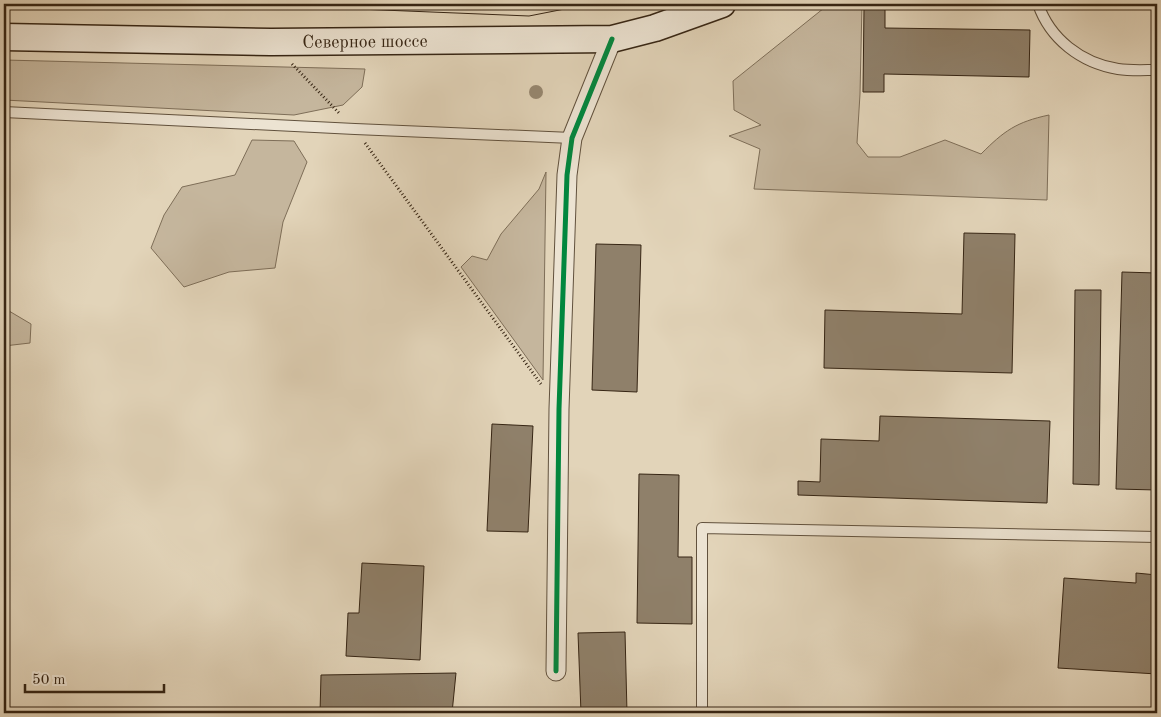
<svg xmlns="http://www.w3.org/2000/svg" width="1161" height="717" viewBox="0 0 1161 717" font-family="'Old Standard TT',serif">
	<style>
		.green { fill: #c5b69d; stroke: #7e6e58 }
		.building { fill: #8f806a; stroke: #362514 }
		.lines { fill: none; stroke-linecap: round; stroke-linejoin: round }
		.service-casing { stroke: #61513d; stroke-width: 12 }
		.minor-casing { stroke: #61513d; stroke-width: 21 }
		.secondary-casing { stroke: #362514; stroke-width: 29 }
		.path { stroke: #362514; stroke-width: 3; stroke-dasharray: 1 2.5; stroke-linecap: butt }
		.service { stroke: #ece3d2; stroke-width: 10 }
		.minor { stroke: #ece3d2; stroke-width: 19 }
		.secondary { stroke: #ece3d2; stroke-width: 26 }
		.tram { stroke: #362514; stroke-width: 1 }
		.cycleway-casing { stroke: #ece3d2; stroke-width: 8 }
		.cycleway { stroke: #00873e; stroke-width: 5 }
		.tree { fill: #978871 }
		.labels { text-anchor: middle; stroke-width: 5; stroke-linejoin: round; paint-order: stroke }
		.street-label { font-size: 18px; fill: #362514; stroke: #ece3d2 }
	</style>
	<rect width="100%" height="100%" fill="#e2d4b9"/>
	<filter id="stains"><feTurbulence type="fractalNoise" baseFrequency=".004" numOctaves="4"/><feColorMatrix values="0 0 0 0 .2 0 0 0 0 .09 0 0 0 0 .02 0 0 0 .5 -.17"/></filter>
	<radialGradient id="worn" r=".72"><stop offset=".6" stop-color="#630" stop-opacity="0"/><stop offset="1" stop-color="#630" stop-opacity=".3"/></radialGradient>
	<g class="green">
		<path d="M829 4H862L860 94 857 143 868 157H900L945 140 981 154C1004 131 1016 122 1049 115L1047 200 754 189 760 149 729 136 761 125 734 110 733 81Z"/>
		<path d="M4 60 365 69 362 87 343 105 294 115 4 100Z"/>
		<path d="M252 140 294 141 307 162 283 222 275 268 229 272 184 287 151 248 164 215 182 187 235 175Z"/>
		<path d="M546 172 543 380 461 267 472 256 487 260 501 234 539 189Z"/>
		<path d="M4 308 31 324 30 343 4 346Z"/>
	</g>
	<g class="building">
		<path d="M864 8H885V28L1030 30 1029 77 884 74V92H863Z"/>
		<path d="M1155 80H1157V94L1155 93Z"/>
		<path d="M964 233 1015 234 1012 373 824 368 825 310 962 314Z"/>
		<path d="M596 244 641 245 637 392 592 390Z"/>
		<path d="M1122 272 1157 273V490L1116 489Z"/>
		<path d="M1075 290H1101L1099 485 1073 484Z"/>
		<path d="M880 416 1050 421 1047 503 798 495V481L820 482 821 439 879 441Z"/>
		<path d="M492 424 533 426 528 532 487 531Z"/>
		<path d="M639 474 679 475 678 557H692V624L637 623Z"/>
		<path d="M362 563 424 566 420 660 346 656 348 613H359Z"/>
		<path d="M1136 573 1157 575V674L1058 668 1064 578 1136 583Z"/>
		<path d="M625 632 627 713H581L578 633Z"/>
		<path d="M456 673 452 713H320L321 675Z"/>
	</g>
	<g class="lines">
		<g class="service-casing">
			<g id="service">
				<path d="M1038 4C1050 39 1081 63 1118 69 1131 71 1145 70 1157 70"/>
				<path d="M4 112 355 129 572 138"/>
				<path d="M702 713V528L1157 537"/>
			</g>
		</g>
		<g class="minor-casing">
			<path id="minor" d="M556 671 559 409 567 175 572 138 612 39"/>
		</g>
		<g class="secondary-casing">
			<g id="secondary">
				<path id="s1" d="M4 37 271 42 612 39 655 28 722 4"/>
			</g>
		</g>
		<g class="path">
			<path d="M292 64 340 114"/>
			<path d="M365 143 541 384"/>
		</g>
		<use href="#service" class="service"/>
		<use href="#minor" class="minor"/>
		<use href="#secondary" class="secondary"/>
		<path class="tram" d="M235 4 529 16 590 4"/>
		<g class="cycleway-casing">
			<path id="cycleway" d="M556 671 559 409 567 175 572 138 612 39"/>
		</g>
		<use href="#cycleway" class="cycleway"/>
	</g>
	<circle class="tree" cx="536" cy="92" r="7"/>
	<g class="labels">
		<g class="street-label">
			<text dy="6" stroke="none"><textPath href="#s1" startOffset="361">Северное шоссе</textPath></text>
		</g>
	</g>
	<rect width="1161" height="717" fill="none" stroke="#e2d4b9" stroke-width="20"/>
	<rect x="5" y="5" width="1151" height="707" fill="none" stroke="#362514" stroke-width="2.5"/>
	<rect x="10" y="10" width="1141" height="697" fill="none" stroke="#362514"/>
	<path d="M25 684v8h139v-8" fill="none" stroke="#362514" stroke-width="2.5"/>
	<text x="32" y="684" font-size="15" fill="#362514" stroke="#ece3d2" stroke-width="4" paint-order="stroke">50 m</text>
	<rect width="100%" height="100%" filter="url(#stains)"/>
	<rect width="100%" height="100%" fill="url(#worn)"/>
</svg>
